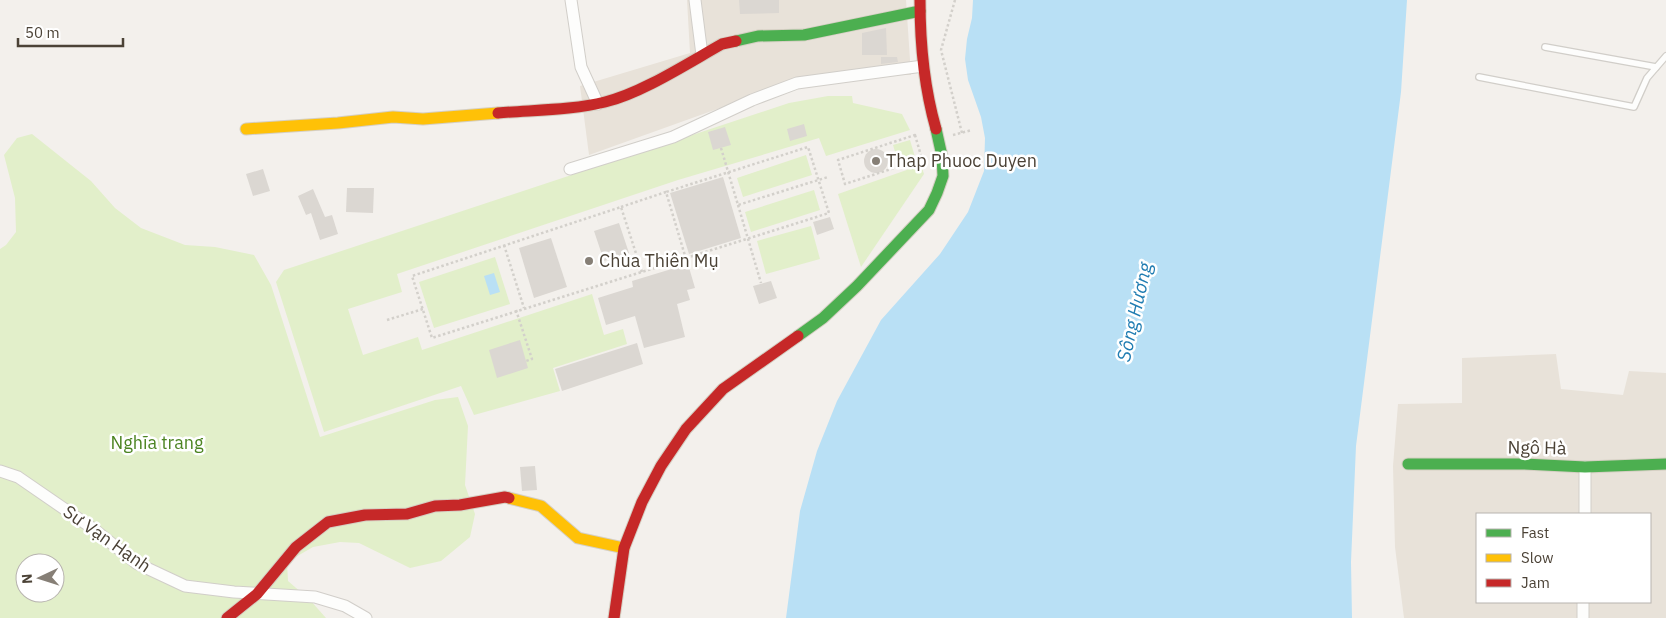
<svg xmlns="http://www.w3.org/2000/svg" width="1666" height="618" viewBox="0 0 1666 618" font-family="'IBM Plex Sans',sans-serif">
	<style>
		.residential { fill: #e8e2d9; fill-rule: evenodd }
		.green { fill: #e2efca; fill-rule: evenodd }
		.water { fill: #b9e0f5 }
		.building { fill: #dbd7d2 }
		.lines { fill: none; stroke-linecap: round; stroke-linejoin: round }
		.lane-casing { stroke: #d1cec9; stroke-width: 8 }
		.street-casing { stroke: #d1cec9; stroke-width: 13 }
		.fast-casing { stroke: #d5cfc3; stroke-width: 13 }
		.slow-casing { stroke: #d5cfc3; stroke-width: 13 }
		.jam-casing { stroke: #d5cfc3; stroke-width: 13 }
		.path { stroke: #d3d0cb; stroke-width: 2.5; stroke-dasharray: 2.5 2.5; stroke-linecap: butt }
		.lane { stroke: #fdfdfc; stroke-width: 5.5 }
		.street { stroke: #fdfdfc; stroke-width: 11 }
		.fast { stroke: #4caf50; stroke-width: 11 }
		.slow { stroke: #ffc107; stroke-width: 11 }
		.jam { stroke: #c62828; stroke-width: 11 }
		.poi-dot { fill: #867f76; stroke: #fff; stroke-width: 2 }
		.labels { text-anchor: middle; stroke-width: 5; stroke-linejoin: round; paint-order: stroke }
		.poi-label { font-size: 18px; fill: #4b4236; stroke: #fff; text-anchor: start }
		.park-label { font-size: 18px; fill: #4c8422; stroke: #fff }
		.street-label { font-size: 18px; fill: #4b4236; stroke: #fff }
		.water-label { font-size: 19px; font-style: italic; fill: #207db2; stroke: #fff }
	</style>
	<rect width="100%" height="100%" fill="#f3f0ec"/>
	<g class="residential">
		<path d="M687 0H906L911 75H812L589 155 580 86 690 53Z"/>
		<path d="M1556 354 1561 389 1623 395 1629 371 1666 373V618H1404L1395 547 1393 466 1398 404 1462 403V358ZM1477 514H1650V602H1477Z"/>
	</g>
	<g class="green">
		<path d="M828 96H852L853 103 902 114 910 130 826 156 819 138 678 180 397 274 402 292 348 309 363 355 418 337 422 350 592 294 604 335 623 329 627 344 553 368 560 391 474 415 461 386 324 432 276 282 284 270 789 103Z"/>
		<path d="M32 134 91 181 115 208 141 228 185 245 215 247 254 255 271 285 320 437 435 400 458 397 468 426 465 485 475 514 470 537 441 561 410 568 359 543 340 542 313 547 287 562 288 581 310 600 326 618H0V249L6 245 16 232 15 198 4 155 17 138ZM25 563H55V593H25Z"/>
		<path d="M910 140 915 157 898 162 893 145Z"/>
		<path d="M806 155 812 175 743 197 737 178Z"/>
		<path d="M921 165 924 174 861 267 838 194Z"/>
		<path d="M814 190 820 210 751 232 745 212Z"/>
		<path d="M811 226 820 259 766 274 757 241Z"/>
		<path d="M495 257 510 304 434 328 419 282Z"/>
	</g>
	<g class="water">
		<path d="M973 0H1407L1401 92 1356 446 1351 562 1352 618H786L800 511 817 451 837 401 881 320 940 254 968 212 984 171 985 138 981 117 968 80 965 59 967 39 972 18Z"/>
		<path d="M494 273 500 292 490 295 484 276Z"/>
	</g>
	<g class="building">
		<path d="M739 0H779V13L740 14Z"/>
		<path d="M886 28 887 55H862V33Z"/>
		<path d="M881 57H897L898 62 881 64Z"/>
		<path d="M804 124 807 136 790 141 787 129Z"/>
		<path d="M725 127 731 145 713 150 708 132Z"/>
		<circle cx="876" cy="161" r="12"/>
		<path d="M263 169 270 191 253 196 246 174Z"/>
		<path d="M723 177 741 238 689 254 670 193Z"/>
		<path d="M347 188H374L373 213 346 212Z"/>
		<path d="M313 189 325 217 332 215 338 234 320 240 311 213 306 215 298 196Z"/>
		<path d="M830 217 834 229 817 235 813 222Z"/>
		<path d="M619 223 629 253 604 261 594 231Z"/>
		<path d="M551 238 567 287 534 298 519 248Z"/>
		<path d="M688 264 695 288 687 290 690 300 677 304 685 337 644 348 635 316 606 325 598 298 633 287 632 281Z"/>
		<path d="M771 281 777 298 759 304 753 286Z"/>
		<path d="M520 340 528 368 497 378 489 350Z"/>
		<path d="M637 343 643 364 562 391 555 369Z"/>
		<path d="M535 466 537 490 522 491 520 467Z"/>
	</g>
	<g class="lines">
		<g class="lane-casing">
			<g id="lane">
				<path d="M1545 47 1656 67"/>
				<path d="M1479 77 1634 107 1647 78 1666 56"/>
			</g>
		</g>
		<g class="street-casing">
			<g id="street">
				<path d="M571 0 581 67 598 104"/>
				<path d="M695 0 702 55"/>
				<path d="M570 169 673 137 752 100 797 83 923 66"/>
				<path d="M0 471 18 477 95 530 136 563 185 586 234 592 315 597 345 606 366 618"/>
				<path d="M1585 514V467"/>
				<path d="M1583 618V602"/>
			</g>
		</g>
		<g class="fast-casing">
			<g id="fast">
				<path d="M736 41 758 36 804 35 920 11"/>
				<path d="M798 336 823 318 857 286 929 210 937 193 943 176 942 156 936 129"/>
				<path d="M1408 464H1524L1585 467 1666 464"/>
			</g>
		</g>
		<g class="slow-casing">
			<g id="slow">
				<path d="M246 129 338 123 393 117 423 119 498 113"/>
				<path d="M509 498 541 506 578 538 624 548"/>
			</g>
		</g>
		<g class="jam-casing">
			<g id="jam">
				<path d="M920 0C920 43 924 87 936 129"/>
				<path d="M498 113C532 110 574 110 605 102 642 93 688 63 722 44L736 41"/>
				<path d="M227 618 257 594 296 547 328 522 365 515 407 514 435 506 460 505 505 497 509 498"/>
				<path d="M614 618 624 548 642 502 661 466 686 429 723 389 798 336"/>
			</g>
		</g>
		<g class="path">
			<path d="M955 0 941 50 962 133"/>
			<path d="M915 135 922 159 845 184 838 160Z"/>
			<path d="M953 135 972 130"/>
			<path d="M721 148 738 205 828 177"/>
			<path d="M738 205 761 283"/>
			<path d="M621 207 666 192 686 259"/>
			<path d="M504 245 524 308"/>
			<path d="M642 272 621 207 412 276 432 338 829 213 808 147 666 192"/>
			<path d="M516 310 532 359 526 361"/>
			<path d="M387 320 423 309"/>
		</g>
		<use href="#lane" class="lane"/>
		<use href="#street" class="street"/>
		<use href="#fast" class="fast"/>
		<use href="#slow" class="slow"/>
		<use href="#jam" class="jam"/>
	</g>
	<g class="poi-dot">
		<circle cx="876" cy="161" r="5"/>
		<circle cx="589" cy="261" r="5"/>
	</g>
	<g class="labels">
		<g class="poi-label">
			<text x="886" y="167">Thap Phuoc Duyen</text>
			<text x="599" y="267">Chùa Thiên Mụ</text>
		</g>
		<g class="park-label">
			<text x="157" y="449">Nghĩa trang</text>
		</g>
		<g class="street-label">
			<text transform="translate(1537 448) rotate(1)" y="6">Ngô Hà</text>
			<text transform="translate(107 539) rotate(35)" y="6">Sư Vạn Hạnh</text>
		</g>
		<g class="water-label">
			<text transform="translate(1134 312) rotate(-77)" y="7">Sông Hương</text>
		</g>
	</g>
	<rect x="1476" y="513" width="175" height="90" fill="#ffffff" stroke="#b7b3af"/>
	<rect x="1486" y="529" width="25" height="8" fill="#4caf50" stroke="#b7b3af"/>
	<text x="1521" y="538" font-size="15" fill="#4b4236">Fast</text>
	<rect x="1486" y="554" width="25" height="8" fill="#ffc107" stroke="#b7b3af"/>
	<text x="1521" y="563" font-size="15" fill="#4b4236">Slow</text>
	<rect x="1486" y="579" width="25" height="8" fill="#c62828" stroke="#b7b3af"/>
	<text x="1521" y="588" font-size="15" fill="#4b4236">Jam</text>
	<g transform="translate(40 578) rotate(266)"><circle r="24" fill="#ffffff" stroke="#b7b3af"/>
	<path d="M0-4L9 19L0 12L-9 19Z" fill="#867f76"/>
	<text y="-8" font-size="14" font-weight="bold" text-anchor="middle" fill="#4b4236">N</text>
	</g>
	<path d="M18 38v8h105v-8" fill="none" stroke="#4b4236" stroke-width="2.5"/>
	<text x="25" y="38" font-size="15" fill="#4b4236" stroke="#ffffff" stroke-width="4" paint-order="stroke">50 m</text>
</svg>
